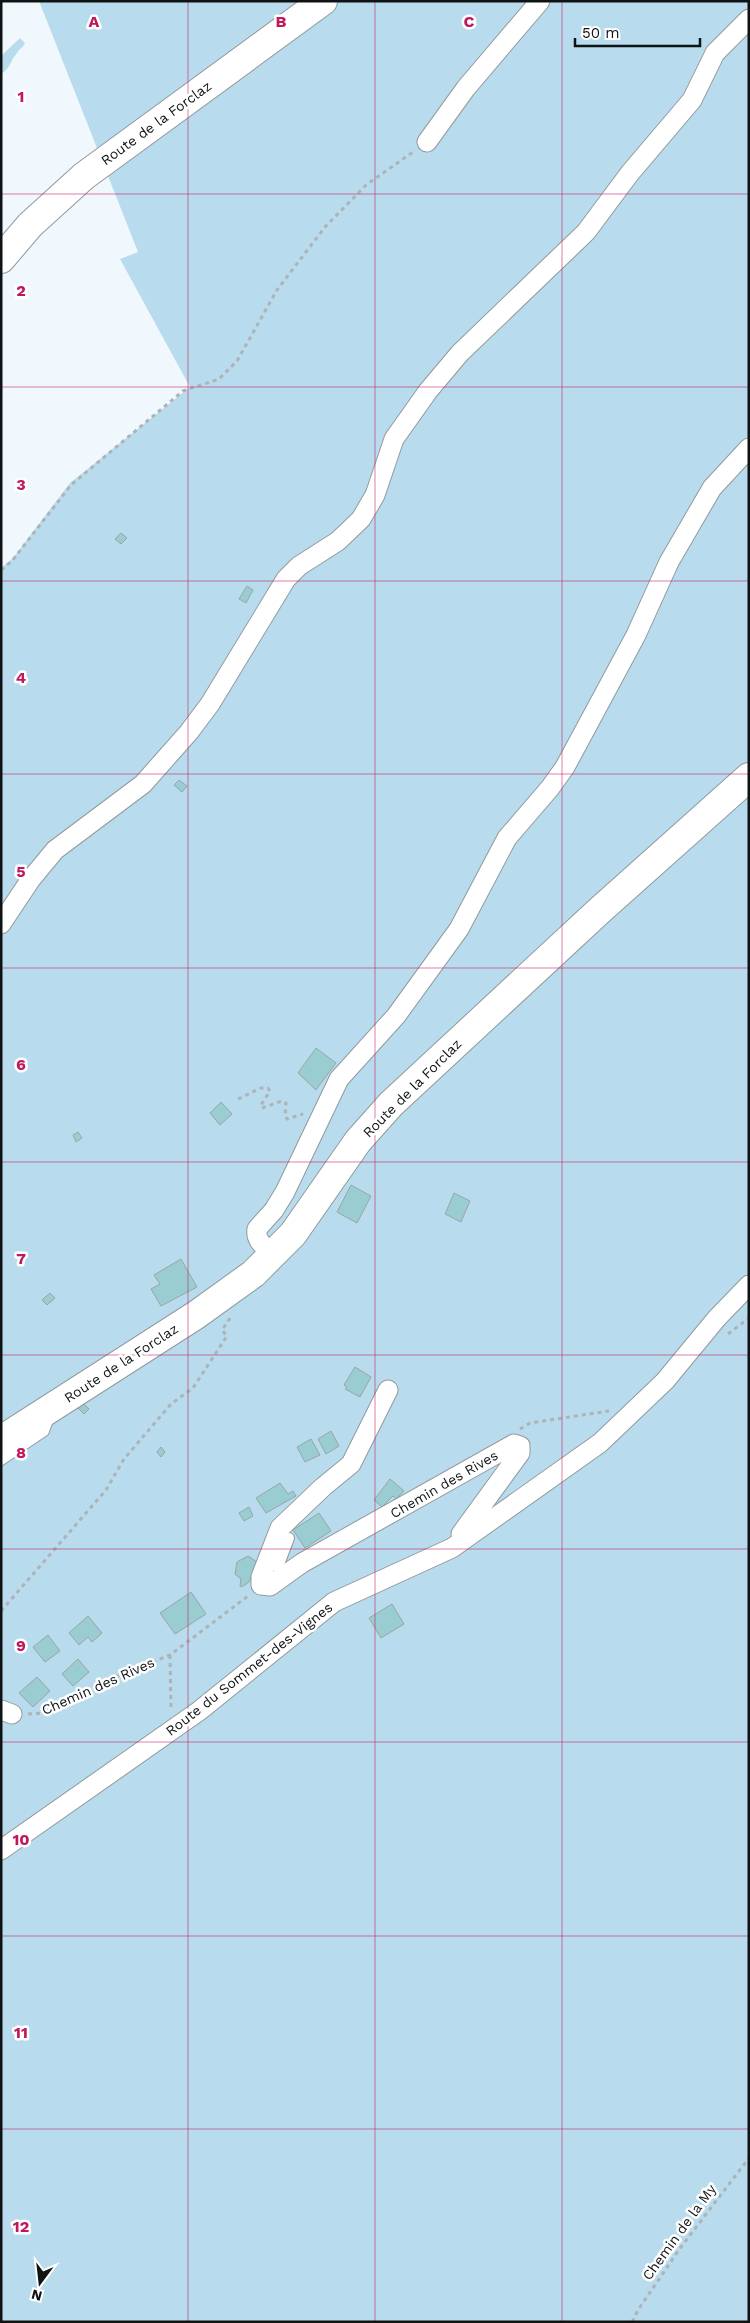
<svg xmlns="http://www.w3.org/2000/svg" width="750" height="2323" viewBox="0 0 750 2323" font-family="'Work Sans',sans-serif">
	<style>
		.green { fill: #b8dced }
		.building { fill: #99cdd2; stroke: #9ba5a5 }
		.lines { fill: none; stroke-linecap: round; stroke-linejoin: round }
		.service-casing { stroke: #91999d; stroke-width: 12 }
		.minor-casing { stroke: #91999d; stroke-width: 21 }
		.secondary-casing { stroke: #91999d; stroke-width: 30 }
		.path { stroke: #adb3b7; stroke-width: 3; stroke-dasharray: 4 4; stroke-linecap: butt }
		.service { stroke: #fff; stroke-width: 10 }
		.minor { stroke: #fff; stroke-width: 19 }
		.secondary { stroke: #fff; stroke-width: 28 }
		.grid { fill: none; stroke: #c2185b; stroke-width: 1; stroke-opacity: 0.55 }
		.labels { text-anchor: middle; stroke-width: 5; stroke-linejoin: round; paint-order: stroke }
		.street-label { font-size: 14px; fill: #101314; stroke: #fff }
		.grid-label { font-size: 16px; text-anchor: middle; font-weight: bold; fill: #c2185b; stroke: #fff; stroke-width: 5; stroke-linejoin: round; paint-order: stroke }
	</style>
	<rect width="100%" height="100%" fill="#f0f8fd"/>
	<g class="green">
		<path d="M39 1H749V2322H1V568L13 558 70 483 190 387 120 259 138 252Z"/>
		<path d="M20 38 25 43C23 48 20 48 17 53 10 61 11 68 1 74V56Z"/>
	</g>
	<g class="building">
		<path d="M121 533 127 538 121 544 115 539Z"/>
		<path d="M247 586 253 590 246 603 239 599Z"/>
		<path d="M179 780 187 786 182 792 174 785Z"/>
		<path d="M316 1048 336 1063 316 1090 298 1073Z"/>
		<path d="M221 1102 232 1114 220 1125 210 1113Z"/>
		<path d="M78 1132 82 1138 76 1142 73 1135Z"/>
		<path d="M351 1185 371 1196 357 1223 337 1212Z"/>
		<path d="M454 1193 470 1201 461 1222 445 1214Z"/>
		<path d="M181 1259 197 1287 161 1306 151 1289 160 1284 154 1275Z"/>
		<path d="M50 1293 55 1298 47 1305 42 1300Z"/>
		<path d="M355 1367 371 1377 360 1397 345 1389 347 1387 344 1385Z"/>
		<path d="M83 1403 89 1409 84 1414 78 1408Z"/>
		<path d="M331 1431 339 1446 326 1454 318 1439Z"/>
		<path d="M311 1439 320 1455 305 1462 297 1447Z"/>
		<path d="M161 1447 165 1452 161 1457 157 1452Z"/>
		<path d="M390 1479 404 1491 396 1499 393 1496 382 1507 374 1500Z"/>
		<path d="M280 1483 288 1494 293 1491 296 1496 266 1513 256 1498Z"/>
		<path d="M249 1507 253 1516 244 1521 239 1513Z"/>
		<path d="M319 1513 331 1531 305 1548 293 1530Z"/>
		<path d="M248 1556 257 1562 249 1582 242 1587 240 1586 241 1579 235 1574 237 1562Z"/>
		<path d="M191 1592 206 1614 175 1634 160 1613Z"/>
		<path d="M392 1604 404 1624 381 1638 369 1618Z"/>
		<path d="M88 1616 102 1633 92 1642 88 1637 79 1645 69 1633Z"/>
		<path d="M48 1635 60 1651 45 1662 33 1647Z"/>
		<path d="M78 1659 89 1672 73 1686 62 1674Z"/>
		<path d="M37 1677 50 1691 33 1707 19 1693Z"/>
	</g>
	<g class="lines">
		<g class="service-casing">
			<g id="service">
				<path d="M1 1460 44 1431 49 1417"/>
				<path d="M281 1577 278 1567 289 1538"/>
			</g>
		</g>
		<g class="minor-casing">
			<g id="minor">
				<path d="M427 142 466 88 540 1"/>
				<path d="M1 924 31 879 55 850 143 784 189 732 210 704 286 579 299 566 338 541 361 519 375 495 394 439 428 391 460 353 586 232 630 173 692 100 715 53 749 19"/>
				<path d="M273 1255C265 1247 255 1241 257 1229L274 1210 285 1192 339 1079 396 1016 459 929 507 838 550 788 565 767 636 635 669 562 712 488 749 448"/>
				<path d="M388 1390 351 1464 323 1487 280 1528 261 1577V1585L270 1586 302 1563 514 1444 520 1446V1453L461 1534"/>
				<path d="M1 1710 12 1714"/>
				<path d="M1 1850 199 1711 334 1602 452 1548 600 1443 665 1381 717 1318 749 1285"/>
			</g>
		</g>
		<g class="secondary-casing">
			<g id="secondary">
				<path d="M1 259 30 225 84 176 323 1"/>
				<path d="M1 1440 196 1315 253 1274 293 1234 358 1141 391 1104 599 911 749 777"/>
			</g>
		</g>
		<g class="path">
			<path d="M1 2 2 1"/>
			<path d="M1 570 12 561 71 485 183 391 219 379 237 361 277 290 325 227 366 185 413 152"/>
			<path d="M238 1099 261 1088H268L270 1091 261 1105 262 1108 282 1101 286 1103 285 1115 287 1119 303 1114"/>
			<path d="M728 1334 749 1318"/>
			<path d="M520 1429 530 1423 609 1411"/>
			<path d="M1 1611 106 1490 124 1459 171 1404 193 1388 227 1336 222 1330 230 1318"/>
			<path d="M170 1655 171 1710"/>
			<path d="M28 1714 45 1713 86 1689 170 1655 248 1596"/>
			<path d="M632 2322 638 2310 681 2247 749 2158"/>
		</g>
		<use href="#service" class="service"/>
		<use href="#minor" class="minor"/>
		<use href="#secondary" class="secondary"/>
	</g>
	<path class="grid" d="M188 1V2322M375 1V2322M562 1V2322M1 194H749M1 387H749M1 581H749M1 774H749M1 968H749M1 1162H749M1 1355H749M1 1549H749M1 1742H749M1 1936H749M1 2129H749"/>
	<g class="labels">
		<g class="street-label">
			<text transform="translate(156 123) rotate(-36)" y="5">Route de la Forclaz</text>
			<text transform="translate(412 1088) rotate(-45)" y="5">Route de la Forclaz</text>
			<text transform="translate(121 1363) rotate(-33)" y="5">Route de la Forclaz</text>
			<text transform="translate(444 1484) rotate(-30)" y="5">Chemin des Rives</text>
			<text transform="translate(249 1669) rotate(-38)" y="5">Route du Sommet-des-Vignes</text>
			<text transform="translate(98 1686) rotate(-24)" y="5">Chemin des Rives</text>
			<text transform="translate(679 2232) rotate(-54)" y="5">Chemin de la My</text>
		</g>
	</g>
	<g class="grid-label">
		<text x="94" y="27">A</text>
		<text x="281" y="27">B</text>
		<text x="469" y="27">C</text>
		<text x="21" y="102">1</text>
		<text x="21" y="296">2</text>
		<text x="21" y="490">3</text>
		<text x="21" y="683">4</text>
		<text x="21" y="877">5</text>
		<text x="21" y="1070">6</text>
		<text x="21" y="1264">7</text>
		<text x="21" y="1458">8</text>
		<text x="21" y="1651">9</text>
		<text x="21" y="1845">10</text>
		<text x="21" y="2038">11</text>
		<text x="21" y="2232">12</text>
	</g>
	<rect width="750" height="2323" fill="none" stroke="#101314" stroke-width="5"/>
	<g transform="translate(40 2283) rotate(195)" stroke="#ffffff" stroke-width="4" paint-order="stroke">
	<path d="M0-4L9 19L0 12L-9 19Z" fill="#101314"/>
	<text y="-8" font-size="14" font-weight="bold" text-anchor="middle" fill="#101314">N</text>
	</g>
	<path d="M575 38v8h125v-8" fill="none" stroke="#101314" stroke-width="2.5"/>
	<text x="582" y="38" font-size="15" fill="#101314" stroke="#ffffff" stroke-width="4" paint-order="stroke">50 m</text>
</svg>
